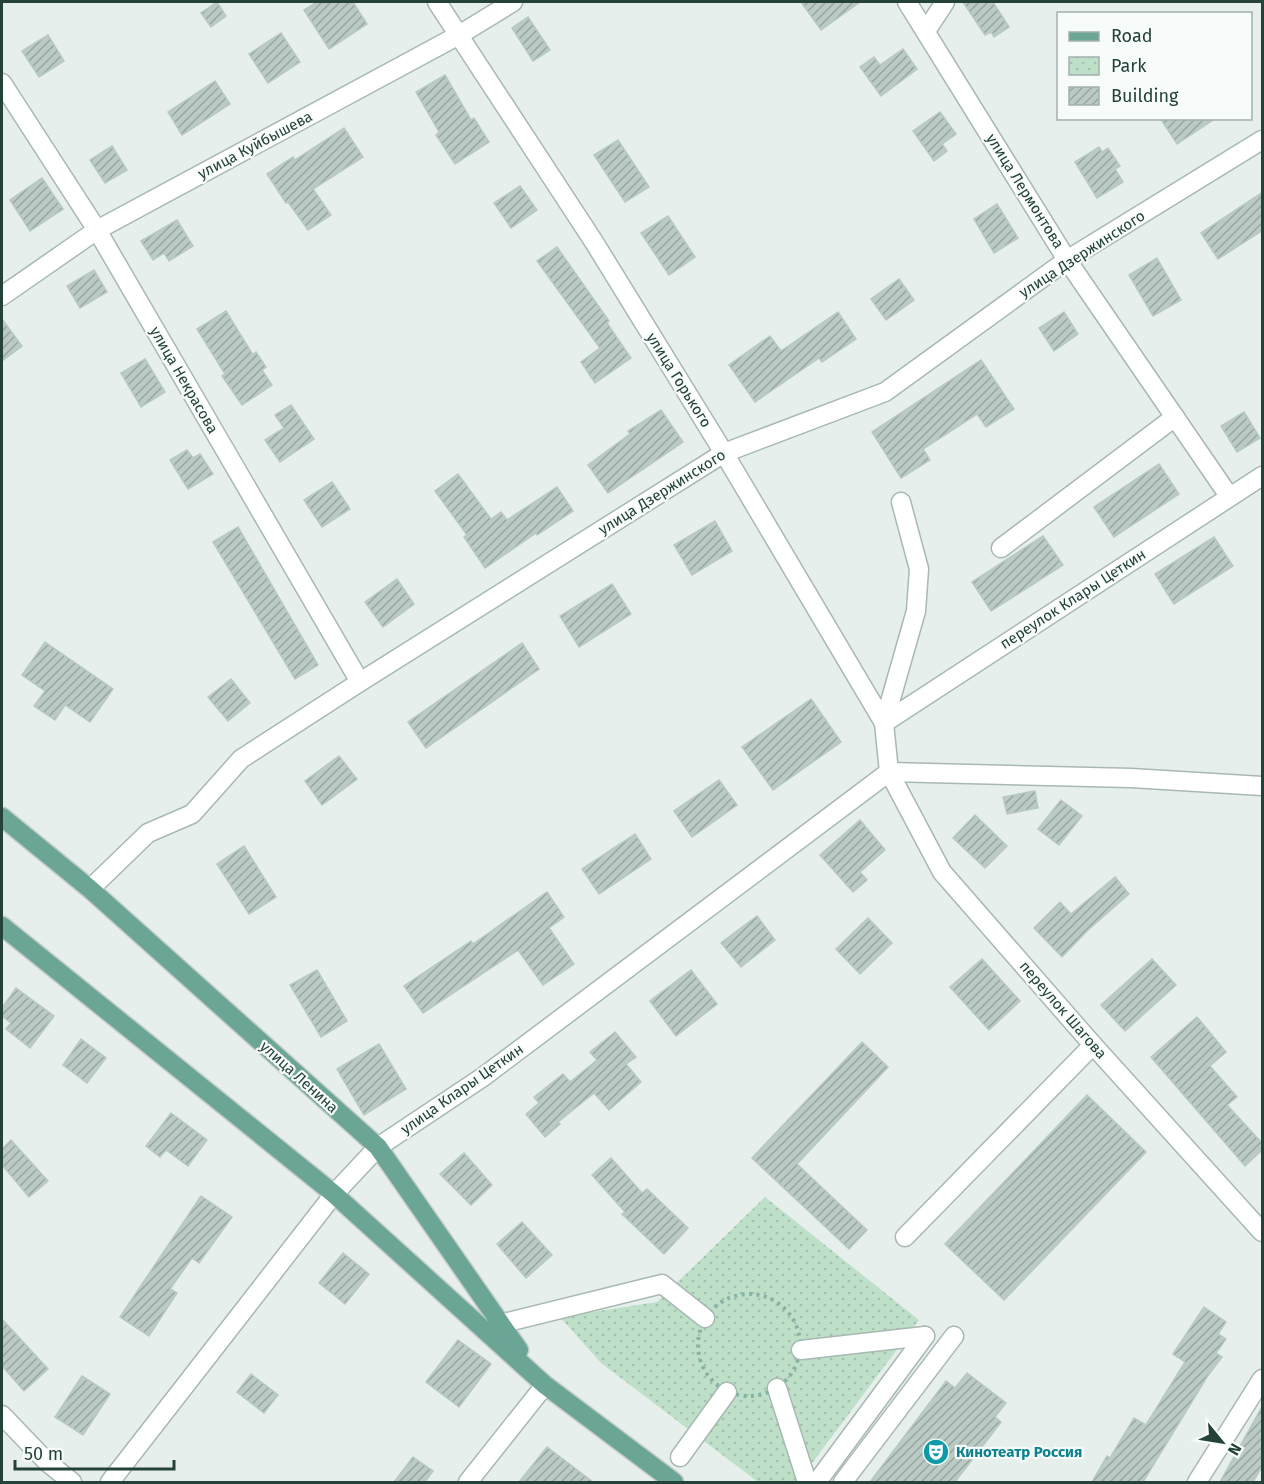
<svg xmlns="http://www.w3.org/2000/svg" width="1264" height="1484" viewBox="0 0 1264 1484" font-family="'Fira Sans',sans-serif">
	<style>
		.park { fill: url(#park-dots) }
		.building { fill: url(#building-hatch); stroke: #b8c9c2; stroke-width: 1.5 }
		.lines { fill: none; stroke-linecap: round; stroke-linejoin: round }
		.minor-casing { stroke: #a8b8b2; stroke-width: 21 }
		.major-casing { stroke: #c2cac8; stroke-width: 21 }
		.path { stroke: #86b3a5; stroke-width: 4; stroke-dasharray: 3 4.5; stroke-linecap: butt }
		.minor { stroke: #fff; stroke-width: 18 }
		.major { stroke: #6aa596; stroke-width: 18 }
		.labels { text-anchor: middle; stroke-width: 4.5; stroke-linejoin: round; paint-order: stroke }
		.street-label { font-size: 15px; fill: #24423a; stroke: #f7fbf9 }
		.culture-label { font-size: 15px; font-weight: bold; fill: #0d838f; stroke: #f7fbf9; text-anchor: start }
	</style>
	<defs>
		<pattern id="park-dots" width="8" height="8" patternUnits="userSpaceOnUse" patternTransform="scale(1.5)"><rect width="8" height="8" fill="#bfe0c8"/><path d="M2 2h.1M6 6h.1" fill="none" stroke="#a4c1ad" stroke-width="1.8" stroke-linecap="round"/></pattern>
		<pattern id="building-hatch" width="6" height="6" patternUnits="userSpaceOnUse" patternTransform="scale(1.5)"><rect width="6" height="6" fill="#bbcac4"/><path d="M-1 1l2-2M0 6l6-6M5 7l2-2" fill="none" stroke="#98a6a0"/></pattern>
	</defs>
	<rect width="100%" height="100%" fill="#e6efeb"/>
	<path class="park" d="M765 1197 919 1320 798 1482H758L601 1363 560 1317 657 1302Z"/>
	<g class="building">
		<path d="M217 2 226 16 211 27 201 13Z"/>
		<path d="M317 2H353L367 24 329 49 304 10Z"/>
		<path d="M801 2H860L821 30Z"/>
		<path d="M963 2H993L1009 27 994 37 991 32 985 35Z"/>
		<path d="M528 17 550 50 533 61 512 28Z"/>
		<path d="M281 33 300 62 268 83 249 54Z"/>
		<path d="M48 35 64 61 39 77 22 51Z"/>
		<path d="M903 49 917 69 881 96 860 67 874 57 880 65Z"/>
		<path d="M445 75 471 120 474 118 489 142 455 164 436 135 439 132 416 92Z"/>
		<path d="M215 81 230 104 182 135 168 112Z"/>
		<path d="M940 112 956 134 942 144 947 151 934 161 913 131Z"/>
		<path d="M1160 118H1216L1177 144Z"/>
		<path d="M344 128 363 157 313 189 331 215 308 230 288 202 286 203 267 174 293 157 295 160Z"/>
		<path d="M618 140 649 187 625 202 594 155Z"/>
		<path d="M112 146 127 170 105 183 90 160Z"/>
		<path d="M1099 147 1102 152 1108 148 1120 166 1115 169 1123 182 1097 198 1075 162Z"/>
		<path d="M42 178 63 209 30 231 10 200Z"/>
		<path d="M520 186 537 210 511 228 494 203Z"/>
		<path d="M1263 192V230L1218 259 1201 233Z"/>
		<path d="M997 204 1018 238 994 253 974 219Z"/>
		<path d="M668 216 695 257 669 275 641 233Z"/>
		<path d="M177 220 193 246 169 261 164 253 153 260 141 241Z"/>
		<path d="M557 247 609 321 607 323 631 358 595 383 581 362 600 348 537 261Z"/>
		<path d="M1157 258 1181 300 1153 316 1129 275Z"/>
		<path d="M94 270 107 292 80 308 67 286Z"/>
		<path d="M899 279 914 300 886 320 871 299Z"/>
		<path d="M226 311 253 355 256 352 266 367 262 370 272 385 242 405 222 376 225 374 197 329Z"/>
		<path d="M838 312 856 339 822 362 819 358 755 402 729 365 770 336 781 351Z"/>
		<path d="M1064 312 1078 334 1054 351 1039 328Z"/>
		<path d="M2 319 22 346 2 361Z"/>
		<path d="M145 359 165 392 141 407 121 373Z"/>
		<path d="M981 360 1014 409 986 427 977 414 923 449 930 460 901 478 872 432Z"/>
		<path d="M291 405 314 439 280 462 265 440 284 428 275 415Z"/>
		<path d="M661 410 683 442 608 493 588 465 630 434 628 431Z"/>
		<path d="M1244 412 1260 438 1237 452 1221 426Z"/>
		<path d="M187 450 193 458 200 454 213 474 188 489 170 460Z"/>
		<path d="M1159 464 1179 494 1114 537 1094 507Z"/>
		<path d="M458 474 491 519 501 512 507 520 557 487 573 511 537 535 536 533 485 568 464 537 467 535 435 491Z"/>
		<path d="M332 482 350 509 322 527 304 500Z"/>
		<path d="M715 521 732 551 692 575 674 545Z"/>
		<path d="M238 527 318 665 295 679 213 542Z"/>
		<path d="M1043 536 1063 565 991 611 972 582Z"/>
		<path d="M1214 537 1233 566 1174 604 1155 574Z"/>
		<path d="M397 579 414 604 383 627 365 602Z"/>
		<path d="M612 584 631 614 579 647 560 616Z"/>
		<path d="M45 642 113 689 90 722 65 705 55 720 34 706 45 691 22 675Z"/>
		<path d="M522 643 539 669 426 748 408 722Z"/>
		<path d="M231 679 250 703 228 721 208 697Z"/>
		<path d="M811 699 841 742 773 790 742 747Z"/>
		<path d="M339 756 357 779 322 805 305 781Z"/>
		<path d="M719 780 737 805 692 837 674 811Z"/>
		<path d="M1035 791 1038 808 1007 814 1003 797Z"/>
		<path d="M1061 800 1082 816 1059 845 1038 829Z"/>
		<path d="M975 815 1007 846 985 868 953 838Z"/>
		<path d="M860 820 885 850 860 872 867 880 853 892 820 855Z"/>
		<path d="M635 834 651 859 599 894 582 869Z"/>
		<path d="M244 846 276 897 249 914 217 864Z"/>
		<path d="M1115 877 1129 894 1088 930 1062 957 1034 928 1060 902 1071 914Z"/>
		<path d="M547 892 564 917 549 928 574 964 543 985 518 950 423 1013 404 986 471 941 473 944Z"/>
		<path d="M757 916 775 940 741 967 721 943Z"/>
		<path d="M868 918 892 943 860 974 836 949Z"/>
		<path d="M982 959 1020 1001 989 1030 950 987Z"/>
		<path d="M1152 959 1176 985 1125 1031 1101 1005Z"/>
		<path d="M317 970 347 1021 321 1037 290 985Z"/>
		<path d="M691 970 717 1004 676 1036 650 1001Z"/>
		<path d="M16 988 54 1016 30 1048 6 1029 11 1023 2 1016V1008Z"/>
		<path d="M1197 1017 1226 1052 1210 1066 1237 1097 1227 1105 1263 1144V1149L1245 1166 1151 1057Z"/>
		<path d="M615 1032 636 1057 626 1064 641 1082 609 1110 594 1093 558 1122 560 1124 545 1137 526 1114 539 1103 534 1097 563 1074 570 1082 597 1060 590 1052Z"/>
		<path d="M81 1039 106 1058 87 1083 63 1065Z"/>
		<path d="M862 1042 888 1067 797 1164 867 1230 849 1249 752 1158Z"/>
		<path d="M379 1044 406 1089 364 1115 337 1069Z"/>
		<path d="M1087 1095 1146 1152 1004 1300 945 1244Z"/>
		<path d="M171 1113 207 1140 188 1166 166 1150 160 1157 146 1146Z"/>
		<path d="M11 1140 48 1181 29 1197 2 1165V1149Z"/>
		<path d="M464 1153 492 1185 471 1205 440 1174Z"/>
		<path d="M611 1158 642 1193 647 1189 688 1228 664 1254 622 1214 625 1212 592 1175Z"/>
		<path d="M201 1196 232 1217 199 1263 192 1258 170 1289 177 1293 149 1336 120 1317Z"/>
		<path d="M522 1222 552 1255 526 1278 497 1244Z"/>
		<path d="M343 1253 369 1274 345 1304 319 1283Z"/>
		<path d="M1204 1307 1226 1322 1218 1334 1226 1339 1216 1353 1222 1357 1207 1377 1143 1482H1092L1107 1456 1110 1458 1134 1418 1146 1425 1185 1362 1173 1354Z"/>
		<path d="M2 1319 48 1369 24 1391 2 1366Z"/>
		<path d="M458 1340 491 1364 459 1407 426 1382Z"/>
		<path d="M967 1373 1006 1403 995 1417 1001 1422 955 1482H870L946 1381 955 1388Z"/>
		<path d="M251 1374 278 1395 264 1413 237 1392Z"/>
		<path d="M82 1376 110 1394 83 1435 55 1417Z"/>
		<path d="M1263 1405V1465L1253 1482H1220Z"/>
		<path d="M547 1447 593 1482H519Z"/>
		<path d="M413 1457 433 1471 425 1482H394Z"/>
	</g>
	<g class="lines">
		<g class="minor-casing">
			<g id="minor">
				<path d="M437 2 594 242 724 453 884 723 889 772 942 872 1093 1045 1262 1232"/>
				<path d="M907 2 1067 260 1229 496"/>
				<path d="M926 31 945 2"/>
				<path d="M2 83 97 230 360 682"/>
				<path d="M2 296 97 230 459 35 513 2"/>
				<path d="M1001 548 1175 417"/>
				<path d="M884 723 1262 476"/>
				<path d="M884 723 916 611 919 569 901 502"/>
				<path d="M889 772 1131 778 1262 786"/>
				<path d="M90 889 148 833 192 814 241 759 360 682 724 453 885 392 1067 260 1262 140"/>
				<path d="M905 1237 1093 1045"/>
				<path d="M500 1324 662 1284 705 1318"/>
				<path d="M801 1350 925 1336"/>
				<path d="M777 1388 807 1482"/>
				<path d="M2 1415 47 1462 72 1482"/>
				<path d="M680 1457 727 1392"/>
				<path d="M110 1482 334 1194 378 1147 483 1077 889 772"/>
				<path d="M468 1482 545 1385"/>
				<path d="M817 1482 925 1336"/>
				<path d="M843 1482 954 1336"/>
				<path d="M1197 1482 1262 1379"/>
			</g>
		</g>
		<g class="major-casing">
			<g id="major">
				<path d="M2 817 90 889 378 1147 519 1350"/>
				<path d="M2 926 334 1194 545 1385 674 1482"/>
			</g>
		</g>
		<circle class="path" cx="749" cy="1345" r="51"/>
		<use href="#minor" class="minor"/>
		<use href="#major" class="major"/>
	</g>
	<defs>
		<g id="theatre-disc" transform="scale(1.35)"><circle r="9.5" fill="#0f9aa8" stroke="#f7fbf9"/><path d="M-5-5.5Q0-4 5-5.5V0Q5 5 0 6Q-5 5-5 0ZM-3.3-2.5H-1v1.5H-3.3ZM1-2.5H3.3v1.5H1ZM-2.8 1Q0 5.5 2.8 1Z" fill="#fff"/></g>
	</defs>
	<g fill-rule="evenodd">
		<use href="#theatre-disc" x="936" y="1452"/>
	</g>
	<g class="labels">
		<g class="street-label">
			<text transform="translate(255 145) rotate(-28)" y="5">улица Куйбышева</text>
			<text transform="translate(1025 191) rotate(58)" y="5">улица Лермонтова</text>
			<text transform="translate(1082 254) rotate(-33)" y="5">улица Дзержинского</text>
			<text transform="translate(184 380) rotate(60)" y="5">улица Некрасова</text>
			<text transform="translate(679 380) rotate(58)" y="5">улица Горького</text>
			<text transform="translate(662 492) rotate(-32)" y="5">улица Дзержинского</text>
			<text transform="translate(1073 599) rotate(-33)" y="5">переулок Клары Цеткин</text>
			<text transform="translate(1063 1010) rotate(49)" y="5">переулок Шагова</text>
			<text transform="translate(299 1077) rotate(42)" y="5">улица Ленина</text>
			<text transform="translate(462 1089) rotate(-35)" y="5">улица Клары Цеткин</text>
		</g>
		<g class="culture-label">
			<text x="956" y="1457">Кинотеатр Россия</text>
		</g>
	</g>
	<rect width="1264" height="1484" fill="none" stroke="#24423a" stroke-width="6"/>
	<rect x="1057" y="12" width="195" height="108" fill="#f7fbf9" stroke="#a3b1ad" stroke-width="1.5"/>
	<rect x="1069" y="32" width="30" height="9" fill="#6aa596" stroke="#a3b1ad" stroke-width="1.5"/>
	<text x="1111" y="42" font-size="18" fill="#24423a">Road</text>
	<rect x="1069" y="57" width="30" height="18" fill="url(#park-dots)" stroke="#a3b1ad" stroke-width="1.5"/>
	<text x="1111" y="72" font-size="18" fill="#24423a">Park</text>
	<rect x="1069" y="87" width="30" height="18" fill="url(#building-hatch)" stroke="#a3b1ad" stroke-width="1.5"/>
	<text x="1111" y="102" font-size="18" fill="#24423a">Building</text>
	<g transform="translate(1222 1442) rotate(120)" stroke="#f7fbf9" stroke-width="4.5" paint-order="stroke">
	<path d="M0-4.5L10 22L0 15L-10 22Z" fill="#24423a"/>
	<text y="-9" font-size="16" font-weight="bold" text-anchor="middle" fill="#24423a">N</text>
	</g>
	<path d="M15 1460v9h159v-9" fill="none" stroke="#24423a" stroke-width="3"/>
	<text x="24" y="1460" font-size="18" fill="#24423a" stroke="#f7fbf9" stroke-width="4.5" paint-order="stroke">50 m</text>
</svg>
